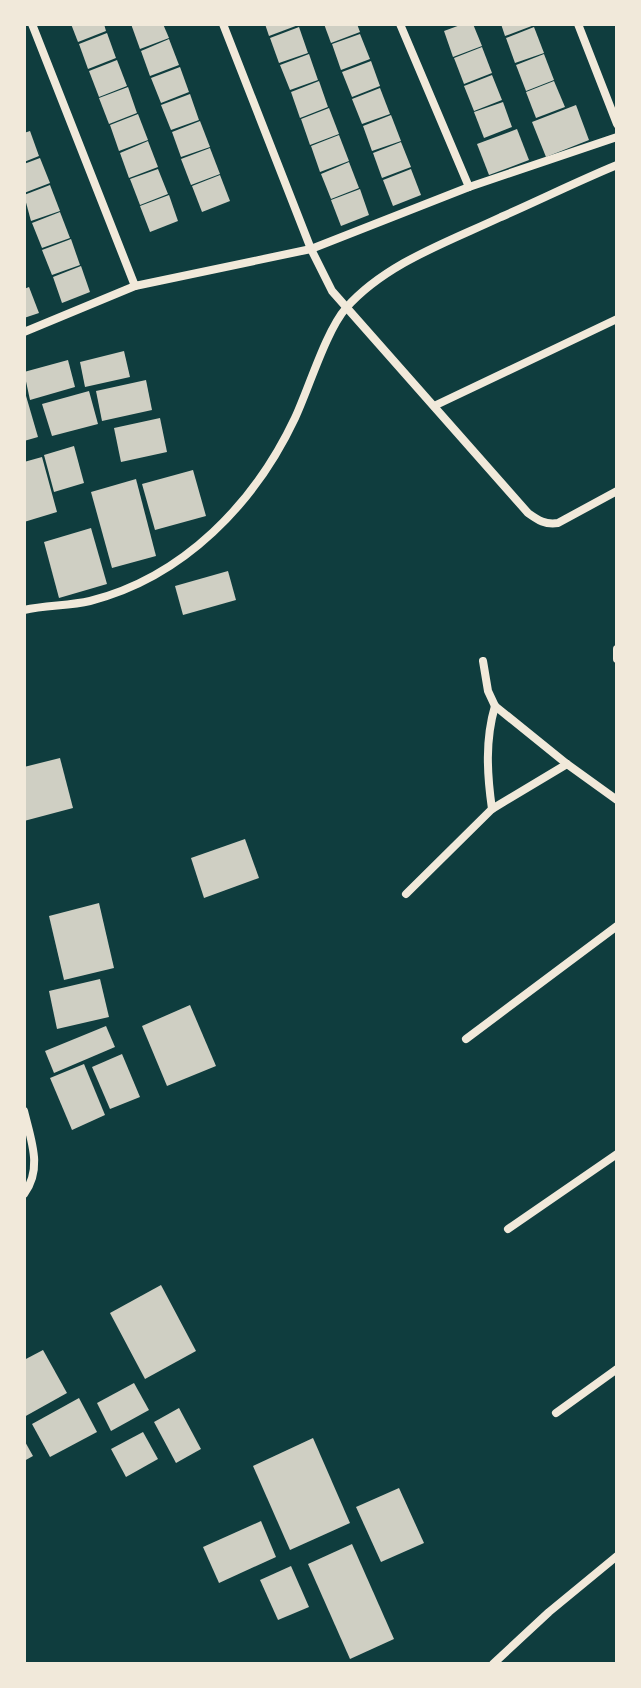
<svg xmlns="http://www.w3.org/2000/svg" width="641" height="1688" viewBox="0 0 641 1688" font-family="'Archivo Narrow',sans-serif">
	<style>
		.building { fill: #cfcfc3 }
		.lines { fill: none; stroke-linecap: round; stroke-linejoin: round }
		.minor { stroke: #f1e9da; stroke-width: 8 }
	</style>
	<rect width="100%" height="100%" fill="#0f3d3e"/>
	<g class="building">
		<path d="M71 24H104L106 31 78 42Z"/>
		<path d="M131 24H163L169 38 140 49Z"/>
		<path d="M265 24H301L269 36Z"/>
		<path d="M324 24H357L360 32 331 43Z"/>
		<path d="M463 24H473L482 46 453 57 444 31Z"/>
		<path d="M501 24H537L505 36Z"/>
		<path d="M299 27 308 53 279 63 270 38Z"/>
		<path d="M534 27 544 53 515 63 506 38Z"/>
		<path d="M107 33 116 58 88 69 79 44Z"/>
		<path d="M360 34 370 59 341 70 332 44Z"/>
		<path d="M169 39 179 65 150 76 141 51Z"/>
		<path d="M482 47 492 73 464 84 454 58Z"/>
		<path d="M309 54 318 80 290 90 280 65Z"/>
		<path d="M544 54 554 80 526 91 516 65Z"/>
		<path d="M117 60 127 86 99 97 89 71Z"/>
		<path d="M371 61 380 86 352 97 342 72Z"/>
		<path d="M180 67 189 92 161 103 151 78Z"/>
		<path d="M492 75 502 100 474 111 464 86Z"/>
		<path d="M319 81 328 107 300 118 291 92Z"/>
		<path d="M554 81 565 107 536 118 526 92Z"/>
		<path d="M128 87 137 113 109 124 99 98Z"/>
		<path d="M380 88 390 114 362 124 352 99Z"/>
		<path d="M190 94 199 120 171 130 161 105Z"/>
		<path d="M503 102 512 127 484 138 474 112Z"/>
		<path d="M576 105 589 140 546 157 532 122Z"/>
		<path d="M329 108 339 134 310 145 301 119Z"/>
		<path d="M138 114 148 140 119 151 110 125Z"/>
		<path d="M391 115 401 141 372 151 363 126Z"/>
		<path d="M200 121 210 147 181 157 172 132Z"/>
		<path d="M517 129 529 160 489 175 477 144Z"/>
		<path d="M30 131 39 156 24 162V133Z"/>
		<path d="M339 135 349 161 320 172 311 146Z"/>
		<path d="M148 141 158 167 129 178 120 153Z"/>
		<path d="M401 142 411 167 382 178 373 153Z"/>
		<path d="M210 148 220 174 191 185 181 159Z"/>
		<path d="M40 158 50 183 24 193V164Z"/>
		<path d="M349 162 359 188 331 199 321 174Z"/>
		<path d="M158 169 168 194 140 205 130 179Z"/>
		<path d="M411 169 421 195 393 206 383 180Z"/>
		<path d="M220 175 230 201 202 212 192 186Z"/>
		<path d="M50 185 60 211 31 221 24 195Z"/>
		<path d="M360 189 369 215 341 226 331 200Z"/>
		<path d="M169 195 178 221 150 232 140 206Z"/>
		<path d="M60 212 70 238 42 248 32 223Z"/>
		<path d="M71 239 80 265 52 275 42 250Z"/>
		<path d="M81 266 90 292 62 303 53 277Z"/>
		<path d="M29 287 39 313 24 318V289Z"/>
		<path d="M124 351 130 377 85 387 80 362Z"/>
		<path d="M68 360 75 387 30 400 24 372Z"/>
		<path d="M146 380 152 410 102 421 96 391Z"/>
		<path d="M24 389 38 437 24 441Z"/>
		<path d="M89 391 98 424 52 436 42 404Z"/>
		<path d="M160 418 167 452 121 462 114 428Z"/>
		<path d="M74 446 84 483 54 492 44 455Z"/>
		<path d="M42 457 57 512 24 522V462Z"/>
		<path d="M193 470 206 516 155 530 142 484Z"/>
		<path d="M136 479 156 556 112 568 91 492Z"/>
		<path d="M91 528 107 584 59 598 44 542Z"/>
		<path d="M228 571 236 600 183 615 175 586Z"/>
		<path d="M60 758 73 808 24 821V767Z"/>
		<path d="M245 839 259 878 204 898 191 858Z"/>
		<path d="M99 903 114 968 64 980 49 916Z"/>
		<path d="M100 979 109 1017 57 1029 49 991Z"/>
		<path d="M190 1005 216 1066 167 1086 142 1026Z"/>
		<path d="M106 1026 115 1047 54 1073 45 1051Z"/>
		<path d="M122 1054 140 1097 110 1109 92 1067Z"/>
		<path d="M84 1064 105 1115 72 1130 50 1078Z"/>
		<path d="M161 1285 196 1351 145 1379 110 1313Z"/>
		<path d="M43 1350 67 1393 24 1417V1360Z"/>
		<path d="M134 1383 149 1410 111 1431 97 1403Z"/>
		<path d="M79 1398 97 1432 50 1457 32 1424Z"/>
		<path d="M179 1408 201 1449 176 1463 154 1422Z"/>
		<path d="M143 1432 158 1459 126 1477 111 1449Z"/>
		<path d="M313 1438 350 1523 290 1550 253 1466Z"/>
		<path d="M24 1440 33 1456 24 1461Z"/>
		<path d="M399 1488 424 1543 381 1562 356 1507Z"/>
		<path d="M261 1521 276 1557 219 1583 203 1547Z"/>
		<path d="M352 1544 394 1639 350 1659 308 1564Z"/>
		<path d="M291 1566 309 1607 278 1620 260 1580Z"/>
	</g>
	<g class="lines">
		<g class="minor">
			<path d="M32 24 135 286 311 249 469 187 617 137"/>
			<path d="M223 24 311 249 332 291 528 513C538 520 545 525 558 523L617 491"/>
			<path d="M400 24 469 187"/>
			<path d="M578 24 617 124"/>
			<path d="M24 332 135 286"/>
			<path d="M434 406 617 319"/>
			<path d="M24 610C46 605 69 606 90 601 184 577 255 503 295 418 309 388 326 331 346 308 386 263 448 242 501 217 540 200 578 181 617 165"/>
			<path d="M617 649V659"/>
			<path d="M483 661 488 691 495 706 567 764 617 800"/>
			<path d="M492 809C487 774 485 740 495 706"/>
			<path d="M406 894 492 809 567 764"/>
			<path d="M466 1039 617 926"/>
			<path d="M24 1111C31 1140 43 1169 24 1194"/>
			<path d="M508 1229 617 1154"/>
			<path d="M556 1413 617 1369"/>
			<path d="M493 1664 549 1612 617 1556"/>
		</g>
	</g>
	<rect width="641" height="1688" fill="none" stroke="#f1e9da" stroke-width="52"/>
</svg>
